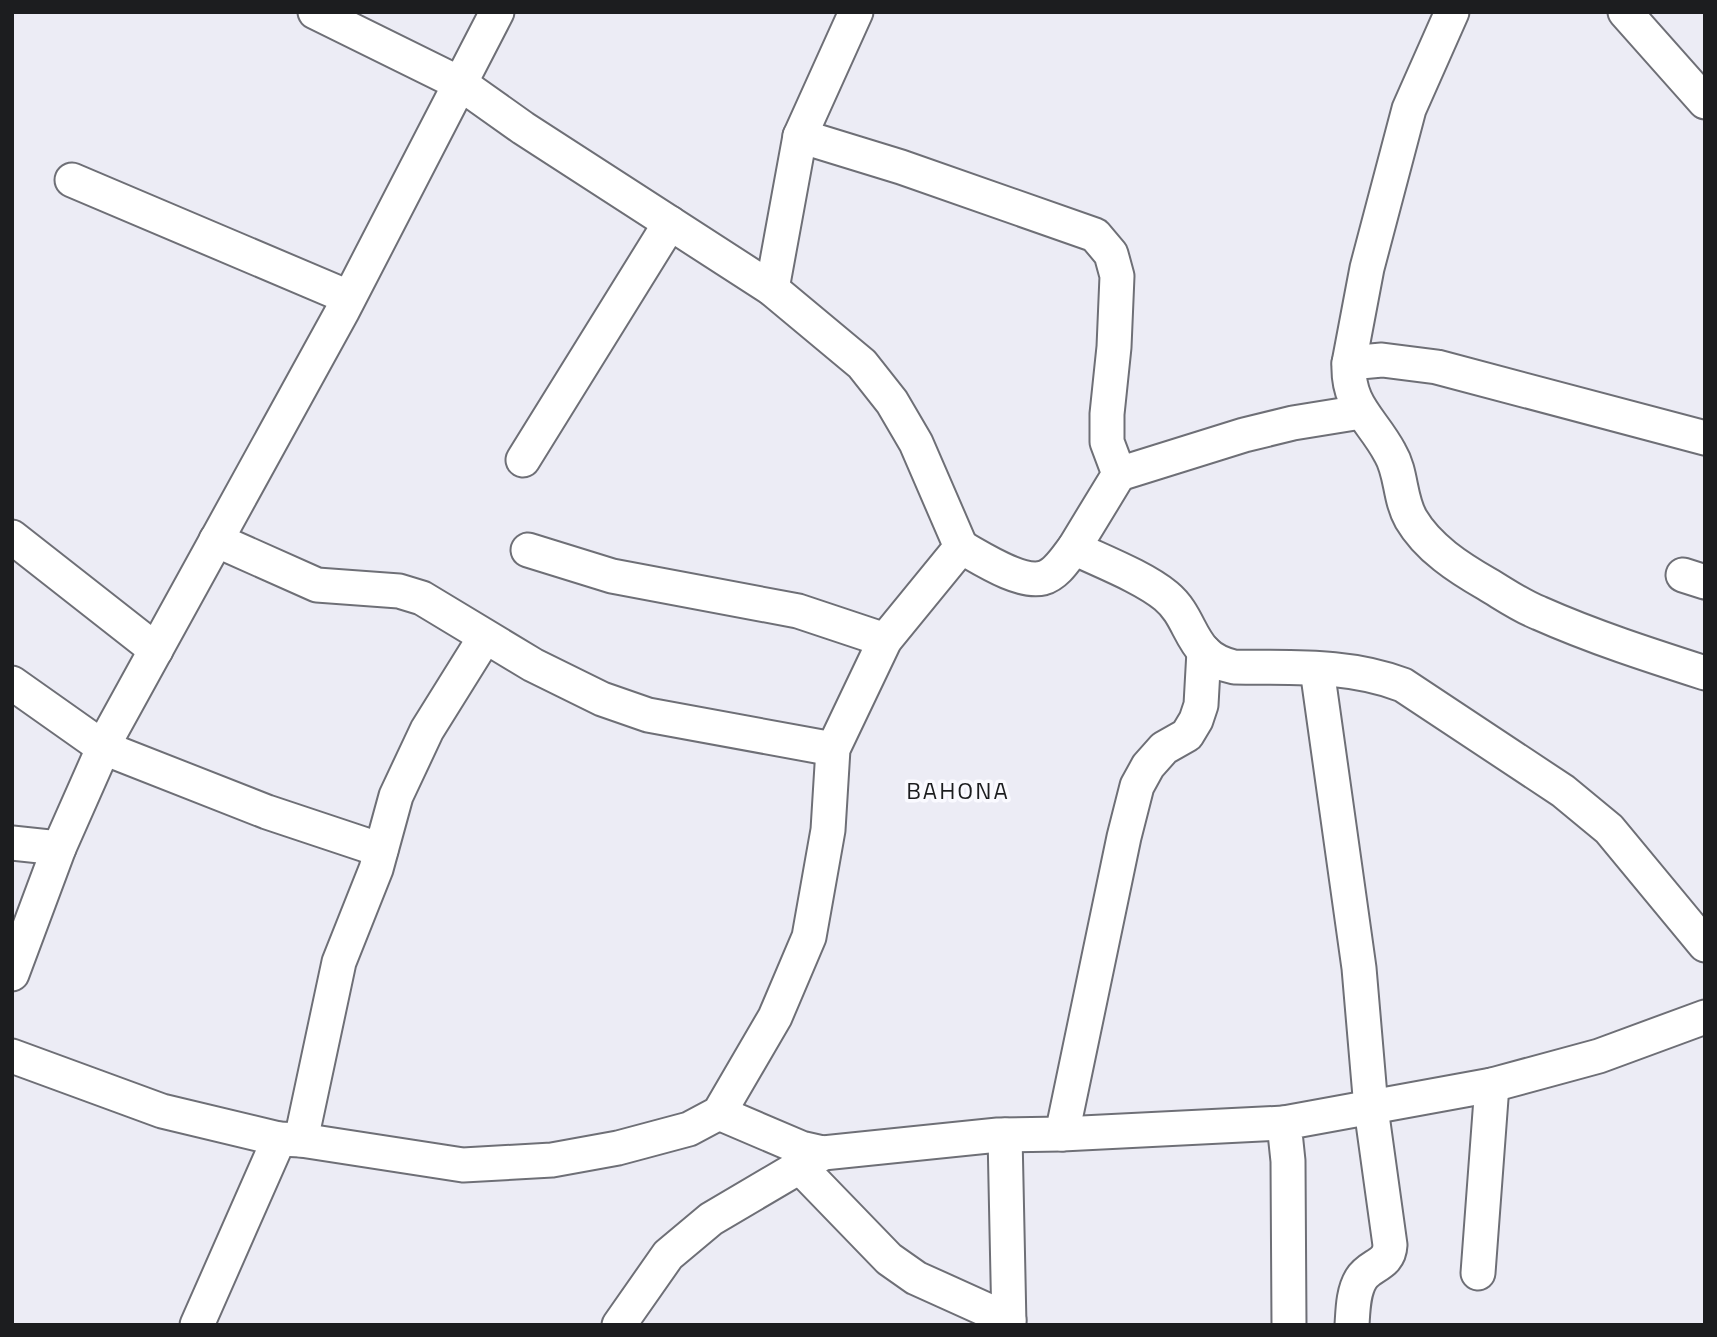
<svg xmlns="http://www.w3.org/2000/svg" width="1717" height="1337" viewBox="0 0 1717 1337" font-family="'Titillium Web',sans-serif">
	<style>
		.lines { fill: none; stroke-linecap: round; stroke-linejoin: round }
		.minor-casing { stroke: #6e6f76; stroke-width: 37 }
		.minor { stroke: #fff; stroke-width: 33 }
		.labels { text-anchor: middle; stroke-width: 7; stroke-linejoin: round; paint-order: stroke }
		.quarter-label { font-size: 24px; letter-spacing: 2px; fill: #1c1d1f; stroke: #fafaff }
	</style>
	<rect width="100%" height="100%" fill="#ececf5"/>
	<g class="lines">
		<g class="minor-casing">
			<g id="minor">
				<path d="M1452 12 1409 109 1367 268 1349 363C1347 406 1372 419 1390 453 1402 473 1399 498 1411 519 1428 548 1459 568 1487 584 1504 594 1521 606 1539 613 1593 637 1649 655 1705 673"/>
				<path d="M1625 12 1705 102"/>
				<path d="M800 136 901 167 1095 235 1111 254 1117 276 1114 347 1107 414V442L1119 474 1074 548C1101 561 1143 577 1166 596 1195 620 1188 657 1234 667 1292 668 1349 664 1403 685L1563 791 1609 829 1705 945"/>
				<path d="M72 180 348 297"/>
				<path d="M772 289 800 136 856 12"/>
				<path d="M1349 363 1382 360 1437 367 1705 438"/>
				<path d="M523 460 670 223"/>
				<path d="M1119 474 1244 435 1293 423 1361 412"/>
				<path d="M12 537 156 650"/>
				<path d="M216 540 317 585 399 591 422 598 533 665 602 699 648 715 833 749"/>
				<path d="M961 547C981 558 1020 584 1043 578 1057 574 1066 558 1074 548"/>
				<path d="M528 550 612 576 798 611 885 640"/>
				<path d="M1683 575 1705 582"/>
				<path d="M1317 669 1359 968 1371 1108 1390 1245C1389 1266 1370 1264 1361 1279 1353 1292 1353 1310 1352 1325"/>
				<path d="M12 683 104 748 267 812 381 850"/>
				<path d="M12 843 59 848"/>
				<path d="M12 974 59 848 109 735 343 310 497 12"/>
				<path d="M12 1056 162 1111 279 1139 197 1325"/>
				<path d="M719 1113 801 1148 823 1153 998 1135 1062 1134 1284 1123"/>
				<path d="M1062 1134 1124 837 1137 786 1148 766 1164 748 1187 735 1196 720 1201 705 1204 651"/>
				<path d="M1005 1135 1009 1325"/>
				<path d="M279 1139 301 1140 463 1165 552 1160 618 1148 689 1129 719 1113 775 1017 809 937 828 830 833 749 885 640 961 547 916 443 892 402 862 364 772 289 523 128 461 84 315 12"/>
				<path d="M301 1140 339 962 376 869 396 796 427 730 485 637"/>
				<path d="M799 1166 889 1259 916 1278 1009 1320"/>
				<path d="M1478 1273 1492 1085"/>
				<path d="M619 1325 668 1255 711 1219 823 1153"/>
				<path d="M1289 1325 1288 1161 1284 1123 1492 1085 1599 1056 1705 1017"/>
			</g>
		</g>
		<use href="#minor" class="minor"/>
	</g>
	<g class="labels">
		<g class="quarter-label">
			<text x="958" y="799">BAHONA</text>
		</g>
	</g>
	<rect width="1717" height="1337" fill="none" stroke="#1c1d1f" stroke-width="28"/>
</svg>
